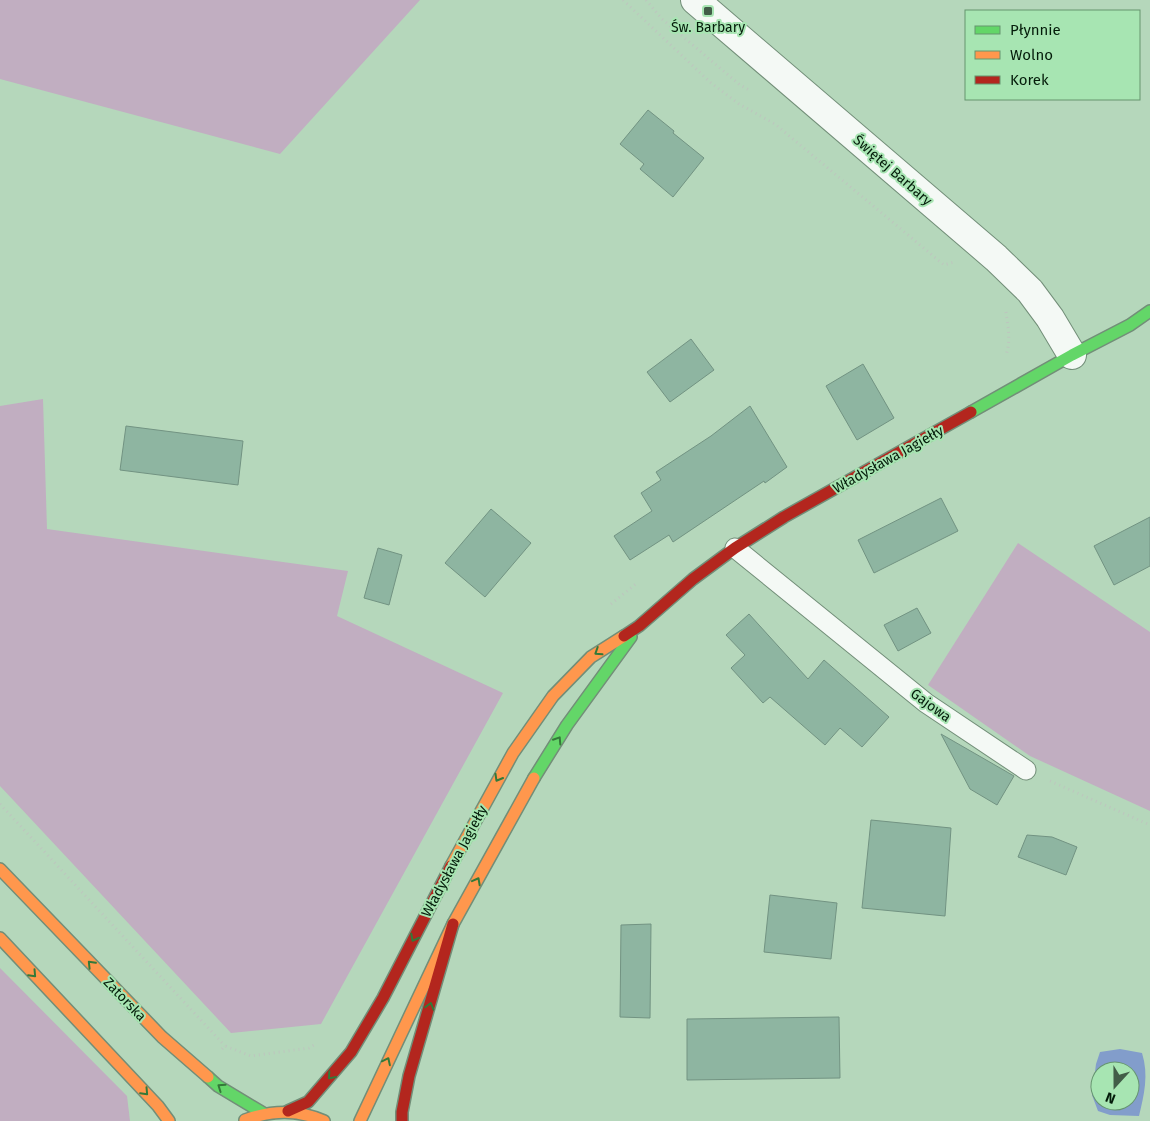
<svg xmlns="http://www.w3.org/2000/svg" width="1150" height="1121" viewBox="0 0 1150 1121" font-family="'Fira Sans',sans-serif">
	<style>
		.green { fill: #c1aec1 }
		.water { fill: #829dcb; fill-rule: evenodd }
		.building { fill: #8eb5a1; stroke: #729382 }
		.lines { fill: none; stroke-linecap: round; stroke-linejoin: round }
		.lane-casing { stroke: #728e78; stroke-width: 21 }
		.street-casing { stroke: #728e78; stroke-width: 30 }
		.fast-casing { stroke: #728e78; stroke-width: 14 }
		.slow-casing { stroke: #728e78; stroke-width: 14 }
		.jam-casing { stroke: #728e78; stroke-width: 14 }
		.path { stroke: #bdc6be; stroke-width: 3; stroke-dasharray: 1 4; stroke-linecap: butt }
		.lane { stroke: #f4f9f5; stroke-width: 19 }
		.street { stroke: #f4f9f5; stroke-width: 28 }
		.fast { stroke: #63d668; stroke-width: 11 }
		.slow { stroke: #ff974d; stroke-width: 11 }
		.jam { stroke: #b3261e; stroke-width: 11 }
		.oneway { stroke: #347939 }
		.poi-dot { fill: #425d48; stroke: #a7e5b2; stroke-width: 2 }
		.labels { text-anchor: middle; stroke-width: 4; stroke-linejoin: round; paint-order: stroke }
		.poi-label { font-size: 14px; fill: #041c0a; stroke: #a7e5b2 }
		.street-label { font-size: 14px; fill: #041c0a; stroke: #a7e5b2 }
	</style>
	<rect width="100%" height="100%" fill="#b5d7bb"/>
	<g class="green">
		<path d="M0 0H420L280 154 0 79Z"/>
		<path d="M43 399 47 529 348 571 337 616 503 693 321 1024 231 1033 0 786V406Z"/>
		<path d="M1018 543 1150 632V811L1030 756 928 685Z"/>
		<path d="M0 968 127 1096 130 1121H0Z"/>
	</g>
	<path class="water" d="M1120 1049 1142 1053C1149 1075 1144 1095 1139 1116L1110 1115 1098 1111 1092 1095 1096 1064 1100 1052ZM1100 1071H1130V1101H1100Z"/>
	<g class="building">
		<path d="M648 110 674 131 673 133 704 158 673 197 640 169 644 164 620 144Z"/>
		<path d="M691 339 714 370 670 402 647 372Z"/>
		<path d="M863 364 894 418 857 440 826 386Z"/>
		<path d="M750 406 787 467 765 483 764 481 673 542 669 535 630 560 614 536 652 511 641 493 661 480 656 472 711 436Z"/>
		<path d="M126 426 243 441 238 485 120 470Z"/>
		<path d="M941 498 958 531 874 573 858 540Z"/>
		<path d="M491 509 531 543 485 597 445 563Z"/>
		<path d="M1150 517V566L1114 585 1094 546Z"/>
		<path d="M378 548 402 555 389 605 364 598Z"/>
		<path d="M917 608 931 633 898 651 884 625Z"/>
		<path d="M749 614 808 679 824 660 889 717 862 747 840 728 825 745 770 697 763 703 731 668 745 655 726 635Z"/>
		<path d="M941 734 1014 776 997 805 970 789Z"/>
		<path d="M871 820 951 828 945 916 862 908Z"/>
		<path d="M1027 835 1052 837 1077 847 1066 875 1018 857Z"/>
		<path d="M770 895 837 903 831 959 764 952Z"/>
		<path d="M651 924 650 1018 620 1017 621 925Z"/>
		<path d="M839 1017 840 1078 687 1080V1019Z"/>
	</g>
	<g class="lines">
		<g class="lane-casing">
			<path id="lane" d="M735 548 926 703 1026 770"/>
		</g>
		<g class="street-casing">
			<path id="street" d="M695 0 996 258 1030 291 1050 318 1072 355"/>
		</g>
		<g class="fast-casing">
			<g id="fast">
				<path d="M971 412 1072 355 1130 325 1150 311"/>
				<path d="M534 778 567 725 631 637"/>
				<path d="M208 1077 218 1086 263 1113"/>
			</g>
		</g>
		<g class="slow-casing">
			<g id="slow">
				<path d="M451 866 513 753 553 696 591 657 624 636"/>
				<path d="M0 869 162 1037 208 1077"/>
				<path d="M0 938 158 1106 169 1121"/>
				<path d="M245 1120C272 1110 297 1109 324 1121"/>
				<path d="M360 1121 453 924 534 778"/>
			</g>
		</g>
		<g class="jam-casing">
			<g id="jam">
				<path d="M624 636 639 626 693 579 735 548 784 517 971 412"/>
				<path d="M288 1111 308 1102 351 1052 383 998 451 866"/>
				<path d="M402 1121V1112L409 1076 453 924"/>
			</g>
		</g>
		<g class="path">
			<path d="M623 0 711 83 739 104 775 124 944 265 954 262"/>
			<path d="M646 0 662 19 740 85 751 91"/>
			<path d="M1006 312C1008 327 1011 341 1006 355"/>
			<path d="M611 604 637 583"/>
			<path d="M1050 781 1150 825"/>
			<path d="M0 804 225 1046"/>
			<path d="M222 1049 225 1046 251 1056 309 1048 314 1045"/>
		</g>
		<use href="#lane" class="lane"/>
		<use href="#street" class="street"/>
		<use href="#fast" class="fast"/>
		<use href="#slow" class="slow"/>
		<use href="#jam" class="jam"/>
	</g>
	<defs><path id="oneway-chevron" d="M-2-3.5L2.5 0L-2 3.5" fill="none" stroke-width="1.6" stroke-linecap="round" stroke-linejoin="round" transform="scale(1.25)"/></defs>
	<g class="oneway">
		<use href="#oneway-chevron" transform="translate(598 652) rotate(147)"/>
		<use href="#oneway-chevron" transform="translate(558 740) rotate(-57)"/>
		<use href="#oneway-chevron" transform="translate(498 778) rotate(120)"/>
		<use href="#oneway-chevron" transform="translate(477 881) rotate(-62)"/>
		<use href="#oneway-chevron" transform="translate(414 938) rotate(117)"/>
		<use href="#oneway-chevron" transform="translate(91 964) rotate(-134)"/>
		<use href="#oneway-chevron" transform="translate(33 974) rotate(47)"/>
		<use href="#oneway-chevron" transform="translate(430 1006) rotate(-74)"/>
		<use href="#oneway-chevron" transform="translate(387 1061) rotate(-64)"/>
		<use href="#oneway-chevron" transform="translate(331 1076) rotate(131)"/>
		<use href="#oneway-chevron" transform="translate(221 1087) rotate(-145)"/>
		<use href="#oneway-chevron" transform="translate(145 1092) rotate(47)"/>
	</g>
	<rect class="poi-dot" x="703" y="6" width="10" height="10" rx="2.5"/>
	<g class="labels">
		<g class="poi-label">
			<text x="708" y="32">Św. Barbary</text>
		</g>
		<g class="street-label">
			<text transform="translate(893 170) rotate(41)" y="5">Świętej Barbary</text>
			<text transform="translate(888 459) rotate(-29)" y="5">Władysława Jagiełły</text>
			<text transform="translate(931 705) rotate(36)" y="5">Gajowa</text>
			<text transform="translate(454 861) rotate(-62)" y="5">Władysława Jagiełły</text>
			<text transform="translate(125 999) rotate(46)" y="5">Zatorska</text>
		</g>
	</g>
	<rect x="965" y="10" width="175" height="90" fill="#a7e5b2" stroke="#66956f"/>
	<rect x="975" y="26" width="25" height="8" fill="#63d668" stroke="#66956f"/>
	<text x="1010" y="35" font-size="15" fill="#041c0a">Płynnie</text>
	<rect x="975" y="51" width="25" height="8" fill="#ff974d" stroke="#66956f"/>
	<text x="1010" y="60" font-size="15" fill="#041c0a">Wolno</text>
	<rect x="975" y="76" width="25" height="8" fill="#b3261e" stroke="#66956f"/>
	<text x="1010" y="85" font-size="15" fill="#041c0a">Korek</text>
	<g transform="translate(1115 1086) rotate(201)"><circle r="24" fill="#a7e5b2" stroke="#66956f"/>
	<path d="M0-4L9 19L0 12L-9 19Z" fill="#425d48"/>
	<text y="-8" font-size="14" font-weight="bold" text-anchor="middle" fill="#041c0a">N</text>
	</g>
</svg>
